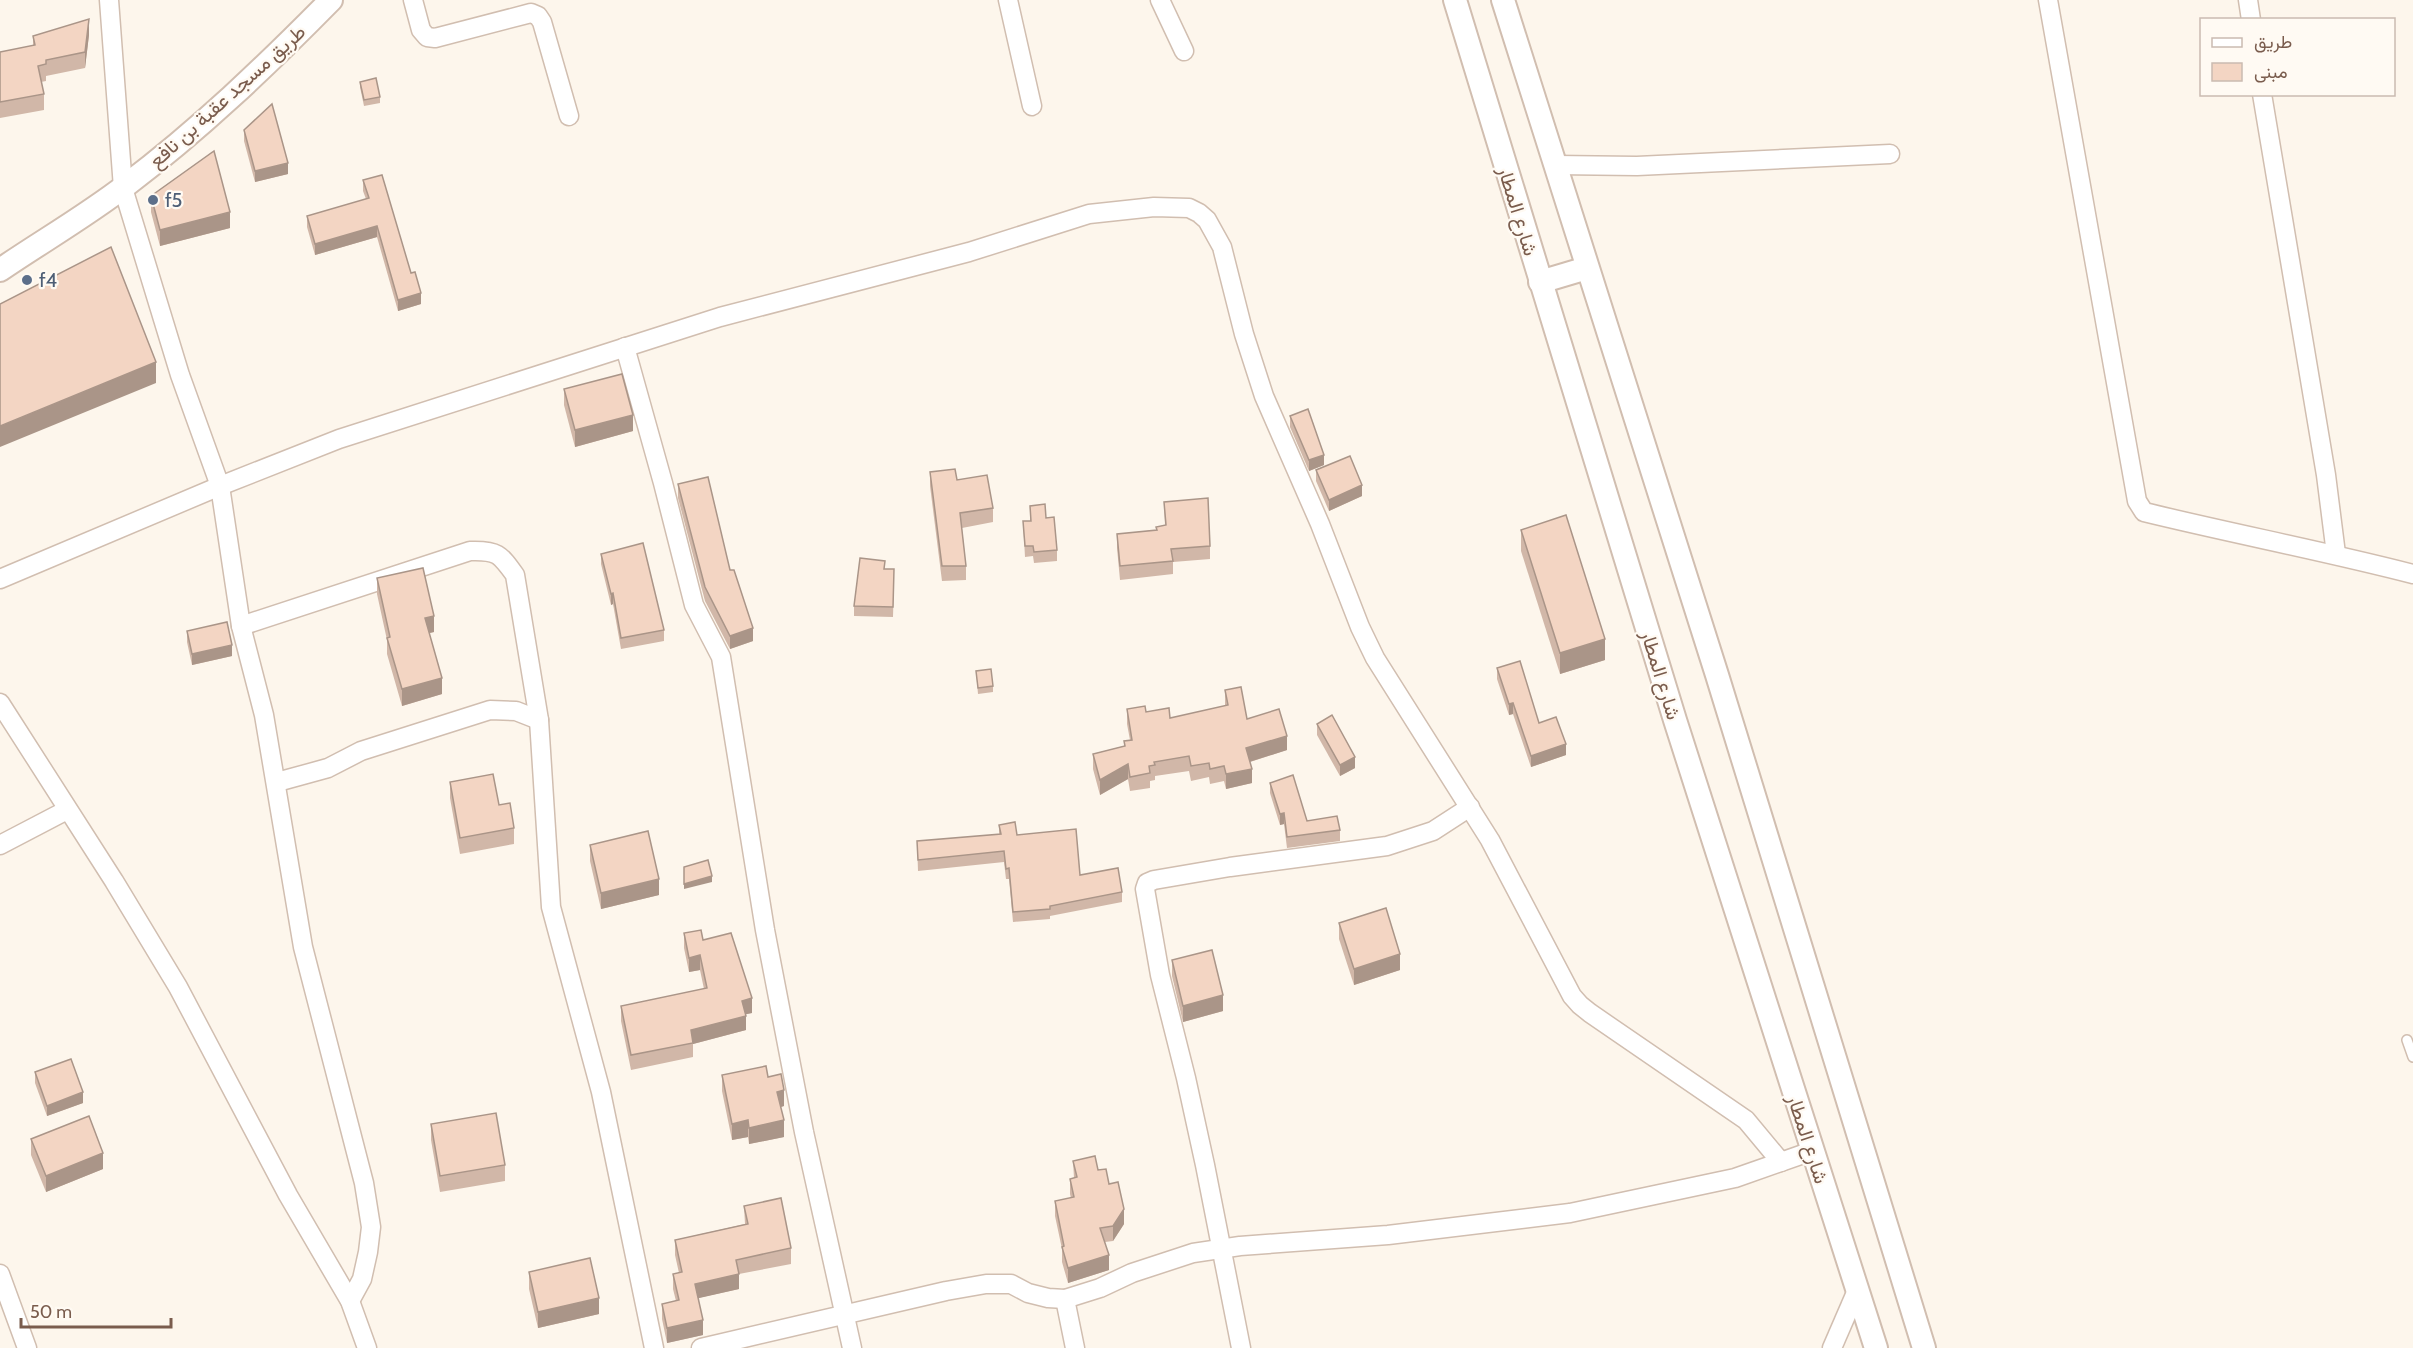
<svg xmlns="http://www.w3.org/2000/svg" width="2413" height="1348" viewBox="0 0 2413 1348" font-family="Cabin,Vazirmatn,sans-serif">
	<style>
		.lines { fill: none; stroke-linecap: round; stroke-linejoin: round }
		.service-casing { stroke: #d1beb0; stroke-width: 12 }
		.minor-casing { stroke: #d1beb0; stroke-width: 21 }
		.tertiary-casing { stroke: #d1beb0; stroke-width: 26 }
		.service { stroke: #fff; stroke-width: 9 }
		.minor { stroke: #fff; stroke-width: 18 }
		.tertiary { stroke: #fff; stroke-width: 22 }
		.wall { fill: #d1b7a8 }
		.shaded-wall { fill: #aa9588 }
		.building { fill: #f3d5c3; stroke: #aa9588; stroke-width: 1.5 }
		.service-dot { fill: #5c6f8a; stroke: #fffaf3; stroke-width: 2 }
		.labels { text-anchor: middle; stroke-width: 4.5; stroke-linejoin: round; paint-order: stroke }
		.street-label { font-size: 20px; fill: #7a5c4d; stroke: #fffaf3 }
		.service-label { font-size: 20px; fill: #4e5e75; stroke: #fffaf3; text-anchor: start }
	</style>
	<rect width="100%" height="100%" fill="#fdf6ec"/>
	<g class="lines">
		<g class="service-casing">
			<path id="service" d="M2407 1040 2413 1057"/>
		</g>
		<g class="minor-casing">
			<g id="minor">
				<path d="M109 0 123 188 180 375 220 486 241 626 264 715 303 947 364 1183 371 1227 368 1252 362 1279 350 1301"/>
				<path d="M413 0 421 30 427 37 435 38 531 13 538 16 542 22 569 116"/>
				<path d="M1008 0 1032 106"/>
				<path d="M1160 0 1184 51"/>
				<path d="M2048 0 2137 501 2144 512C2234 534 2324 551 2413 574"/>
				<path d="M2248 0 2251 20"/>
				<path d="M2262 94 2326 475 2336 554"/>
				<path d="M1555 165 1637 166 1890 154"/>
				<path d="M625 347 663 483 694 605 721 657 765 930 804 1132 852 1348"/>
				<path d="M0 579 220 486 339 439 720 317 969 252 1089 214 1154 207 1189 208 1199 213 1207 220 1222 247 1244 334 1264 396 1320 524 1360 627 1375 658 1490 840 1572 996 1580 1005 1590 1013 1746 1120 1781 1162"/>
				<path d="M241 626 470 551C497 550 500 554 515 575L539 720 551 907 601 1092 654 1348"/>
				<path d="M0 703 114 881 178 987 288 1195 350 1301 367 1348"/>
				<path d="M277 782 328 768 361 751 490 710 516 711 539 720"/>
				<path d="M0 845 67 810"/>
				<path d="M0 1274 27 1348"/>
				<path d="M1065 1299 1075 1348"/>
				<path d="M701 1348 946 1291 986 1284H1011L1028 1293 1048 1298 1065 1299 1100 1288 1132 1273 1193 1253 1240 1246 1388 1235 1570 1213 1735 1178 1812 1151"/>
				<path d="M1241 1348 1205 1165 1186 1078 1160 975 1145 889 1147 883 1154 880 1230 867 1387 846 1433 831 1470 807"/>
				<path d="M1832 1348 1858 1288"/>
			</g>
		</g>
		<g class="tertiary-casing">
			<g id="tertiary">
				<path d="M1455 0 1675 720 1876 1348"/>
				<path d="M1503 0 1717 675 1924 1348"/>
				<path d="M0 270C41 242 86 216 125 186 199 130 266 66 331 0"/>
				<path d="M1540 282 1587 268"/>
			</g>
		</g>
		<use href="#service" class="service"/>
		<use href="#minor" class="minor"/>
		<use href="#tertiary" class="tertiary"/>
	</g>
	<g class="wall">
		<path d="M89 35 85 68 46 76V81L41 82 44 94V110L0 118V52L33 46V36Z"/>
		<path d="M360 82 380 97V103L364 106 360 87Z"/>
		<path d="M244 130 288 174 255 182 244 141Z"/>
		<path d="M363 180 411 273 421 304 398 311 377 237 315 255 307 227V216L366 199 363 191Z"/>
		<path d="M151 196 230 228 160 246 151 212Z"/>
		<path d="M564 389 633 431 575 447 564 405Z"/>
		<path d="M1290 416 1324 465 1309 471 1290 427Z"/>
		<path d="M1316 470 1362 496 1329 511 1316 481Z"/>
		<path d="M930 472 957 480 993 508V522L962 528 966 566V580L942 581 930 486Z"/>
		<path d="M678 484 730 570 753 641 730 649 705 601 678 498Z"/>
		<path d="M1164 502 1210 546V559L1173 562V574L1120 580 1117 548V534L1156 530 1165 525Z"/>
		<path d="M1030 506 1046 518 1057 550V561L1034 563 1033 556 1025 557 1023 521H1030Z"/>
		<path d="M1521 530 1605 660 1560 674 1521 551Z"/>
		<path d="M601 554 664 630V641L621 649 613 604 611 605 601 564Z"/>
		<path d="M885 569 894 579 893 617 854 616V606Z"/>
		<path d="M377 578 434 632 429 633 442 694 402 706 387 654V640L377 594Z"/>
		<path d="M187 631 232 656 192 665 187 642Z"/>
		<path d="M1497 668 1539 723 1566 755 1531 767 1513 714 1509 715 1497 679Z"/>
		<path d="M976 671 993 686V692L978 694Z"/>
		<path d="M1225 690 1247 719 1287 750 1250 762 1252 783 1226 789 1224 781 1210 784 1209 777 1191 781 1189 771 1155 776V780L1150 781V788L1130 791 1128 779 1100 795 1093 769V754L1124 746V741L1130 740 1127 724V709L1170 718 1225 706Z"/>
		<path d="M1317 724 1355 768 1340 776 1317 735Z"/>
		<path d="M450 782 499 805 514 828V844L460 854 450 798Z"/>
		<path d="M1270 783 1307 821 1340 830V841L1287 848 1284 824 1280 825 1270 793Z"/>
		<path d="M999 825 1080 875 1122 892V902L1050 916V919L1013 922 1009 879H1006L1004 862 918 871 917 841 999 835Z"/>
		<path d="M590 845 659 895 601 909 590 861Z"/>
		<path d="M1339 923 1400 970 1354 985 1339 939Z"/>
		<path d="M684 933 703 940 752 1013 746 1014V1030L693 1044V1057L631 1070 621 1021V1006L704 989 700 970 689 972 684 948Z"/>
		<path d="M1172 960 1223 1011 1183 1022 1172 976Z"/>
		<path d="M35 1072 83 1103 47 1116 35 1083Z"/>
		<path d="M722 1075 768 1077 784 1106 781 1107 784 1137 749 1144 748 1137 732 1140 722 1091Z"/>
		<path d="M431 1124 505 1165V1181L440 1192 431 1140Z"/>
		<path d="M31 1139 103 1169 46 1192 31 1155Z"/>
		<path d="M1073 1161 1098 1170 1109 1184 1124 1224 1113 1241 1105 1242 1109 1270 1068 1283 1062 1262V1249L1055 1216V1201L1071 1198 1070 1194V1179L1074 1178Z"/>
		<path d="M744 1206 791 1248V1264L739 1274V1289L698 1298 703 1335 667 1343 662 1319V1304L676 1301 673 1289V1274L679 1273 675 1255V1240L745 1224Z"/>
		<path d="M529 1272 599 1314 538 1328 529 1289Z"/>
	</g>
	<g class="shaded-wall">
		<path d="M89 19V35L85 68V52Z"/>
		<path d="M288 163V174L255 182V171Z"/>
		<path d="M230 212V228L160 246V230Z"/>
		<path d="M377 226V237L315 255V244Z"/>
		<path d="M421 293V304L398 311V300Z"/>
		<path d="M156 362V383L0 447V426Z"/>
		<path d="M633 415V431L575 447V430Z"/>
		<path d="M1324 455V465L1309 471V460Z"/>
		<path d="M1362 485V496L1329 511V500Z"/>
		<path d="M613 593V604L611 605V594Z"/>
		<path d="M434 616V632L425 634V618Z"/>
		<path d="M753 628V641L730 649V636Z"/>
		<path d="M1605 639V660L1560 674V653Z"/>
		<path d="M232 645V656L192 665V654Z"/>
		<path d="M442 678V694L402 706V689Z"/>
		<path d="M1513 703V714L1509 715V704Z"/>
		<path d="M1287 736V750L1246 763V748Z"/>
		<path d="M1566 744V755L1531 767V756Z"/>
		<path d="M1355 757V768L1340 776V765Z"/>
		<path d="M1128 764V779L1100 795V780Z"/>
		<path d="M1252 769V783L1226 789V774Z"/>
		<path d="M1284 813V824L1280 825V814Z"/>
		<path d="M712 876V882L684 889V884Z"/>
		<path d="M659 879V895L601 909V893Z"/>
		<path d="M1400 954V970L1354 985V969Z"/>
		<path d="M700 955V970L689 972V958Z"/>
		<path d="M1223 995V1011L1183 1022V1006Z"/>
		<path d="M752 998V1013L742 1015V1001Z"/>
		<path d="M746 1016V1030L693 1044 691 1030Z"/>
		<path d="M784 1090V1106L777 1108V1092Z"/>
		<path d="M83 1092V1103L47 1116V1106Z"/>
		<path d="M748 1120V1137L732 1140V1124Z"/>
		<path d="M784 1120V1137L749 1144V1128Z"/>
		<path d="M103 1153V1169L46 1192V1176Z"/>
		<path d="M1124 1209V1224L1113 1241V1226Z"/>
		<path d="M1109 1255V1270L1068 1283V1268Z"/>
		<path d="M739 1274V1289L695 1299V1284Z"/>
		<path d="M599 1298V1314L538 1328V1312Z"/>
		<path d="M703 1320V1335L667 1343V1328Z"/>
	</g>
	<g class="building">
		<path d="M89 19 85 52 46 60V64L38 66 44 94 0 102V52L35 45 33 36Z"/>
		<path d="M376 78 380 97 364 100 360 82Z"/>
		<path d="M272 104 288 163 255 171 244 130Z"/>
		<path d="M214 151 230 212 160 230 151 196Z"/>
		<path d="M382 175 411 273 415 272 421 293 398 300 377 226 315 244 307 216 369 198 363 180Z"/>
		<path d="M111 247 156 362 0 426V304Z"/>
		<path d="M622 374 633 415 575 430 564 389Z"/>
		<path d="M1308 409 1324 455 1309 460 1290 416Z"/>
		<path d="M1350 456 1362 485 1329 500 1316 470Z"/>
		<path d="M955 469 957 480 987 475 993 508 960 513 966 566H942L930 472Z"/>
		<path d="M708 477 730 570H734L753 628 730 636 705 587 678 484Z"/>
		<path d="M1208 498 1210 546 1171 549 1173 561 1120 566 1117 534 1157 530 1156 527 1166 525 1164 502Z"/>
		<path d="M1045 504 1046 518 1054 517 1057 550 1034 552 1033 546H1025L1023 521H1031L1030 506Z"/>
		<path d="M1566 515 1605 639 1560 653 1521 530Z"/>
		<path d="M643 543 664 630 621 638 613 593 611 594 601 554Z"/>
		<path d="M860 558 885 561 884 569H894L893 607 854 606Z"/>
		<path d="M423 568 434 616 425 618 442 678 402 689 387 638 390 637 377 578Z"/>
		<path d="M227 622 232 645 192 654 187 631Z"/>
		<path d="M1520 661 1539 723 1556 717 1566 744 1531 756 1513 703 1509 704 1497 668Z"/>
		<path d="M991 669 993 686 978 688 976 671Z"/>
		<path d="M1241 687 1247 719 1279 709 1287 736 1246 748 1252 769 1226 774 1224 766 1210 769 1209 763 1191 766 1189 756 1154 762 1155 765 1149 766 1150 773 1130 777 1128 764 1100 780 1093 754 1125 746 1124 741 1132 740 1127 709 1145 706 1146 712 1169 708 1170 718 1228 705 1225 690Z"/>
		<path d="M1332 715 1355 757 1340 765 1317 724Z"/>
		<path d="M493 774 499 805 510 803 514 828 460 838 450 782Z"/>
		<path d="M1293 775 1307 821 1337 816 1340 830 1287 837 1284 813 1280 814 1270 783Z"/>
		<path d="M1015 822 1017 835 1076 829 1080 875 1118 868 1122 892 1050 906V909L1013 912 1009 868 1006 869 1004 851 918 860 917 841 1001 834 999 825Z"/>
		<path d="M648 831 659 879 601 893 590 845Z"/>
		<path d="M708 860 712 876 684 884V867Z"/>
		<path d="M1386 908 1400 954 1354 969 1339 923Z"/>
		<path d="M701 930 703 940 731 933 752 998 742 1001 746 1016 691 1030 693 1043 631 1055 621 1006 707 988 700 955 689 958 684 933Z"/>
		<path d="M1212 950 1223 995 1183 1006 1172 960Z"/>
		<path d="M71 1059 83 1092 47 1106 35 1072Z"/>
		<path d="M766 1066 768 1077 781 1074 784 1090 777 1092 784 1120 749 1128 748 1120 732 1124 722 1075Z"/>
		<path d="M496 1113 505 1165 440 1176 431 1124Z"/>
		<path d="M89 1116 103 1153 46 1176 31 1139Z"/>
		<path d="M1095 1156 1098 1170 1106 1169 1109 1184 1118 1182 1124 1209 1113 1226 1100 1228 1109 1255 1068 1268 1062 1247 1064 1246 1055 1201 1074 1197 1070 1179 1077 1177 1073 1161Z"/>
		<path d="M781 1198 791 1248 736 1260 739 1274 695 1284 703 1320 667 1328 662 1304 679 1300 673 1274 682 1272 675 1240 748 1224 744 1206Z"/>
		<path d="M590 1258 599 1298 538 1312 529 1272Z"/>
	</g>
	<g class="service-dot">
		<circle cx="153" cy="200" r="6"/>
		<circle cx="27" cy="280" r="6"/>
	</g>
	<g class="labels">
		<g class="street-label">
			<text transform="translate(227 96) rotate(-42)" y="7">طريق مسجد عقبة بن نافع</text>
			<text transform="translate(1518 211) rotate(73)" y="7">شارع المطار</text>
			<text transform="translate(1661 675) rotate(73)" y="7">شارع المطار</text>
			<text transform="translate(1808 1139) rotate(72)" y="7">شارع المطار</text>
		</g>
		<g class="service-label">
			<text x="165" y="207">f5</text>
			<text x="39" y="287">f4</text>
		</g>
	</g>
	<rect x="2200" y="18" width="195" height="78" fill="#fffaf3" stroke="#cabbb1" stroke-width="1.5"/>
	<rect x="2212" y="38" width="30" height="9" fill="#ffffff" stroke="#cabbb1" stroke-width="1.5"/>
	<text x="2254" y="48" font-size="18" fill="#7a5c4d">طريق</text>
	<rect x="2212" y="63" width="30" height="18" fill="#f3d5c3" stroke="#cabbb1" stroke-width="1.5"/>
	<text x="2254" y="78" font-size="18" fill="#7a5c4d">مبنى</text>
	<path d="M21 1318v9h150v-9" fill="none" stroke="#7a5c4d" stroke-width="3"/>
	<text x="30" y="1318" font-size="18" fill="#7a5c4d" stroke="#fffaf3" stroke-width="4.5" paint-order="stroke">50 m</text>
</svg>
